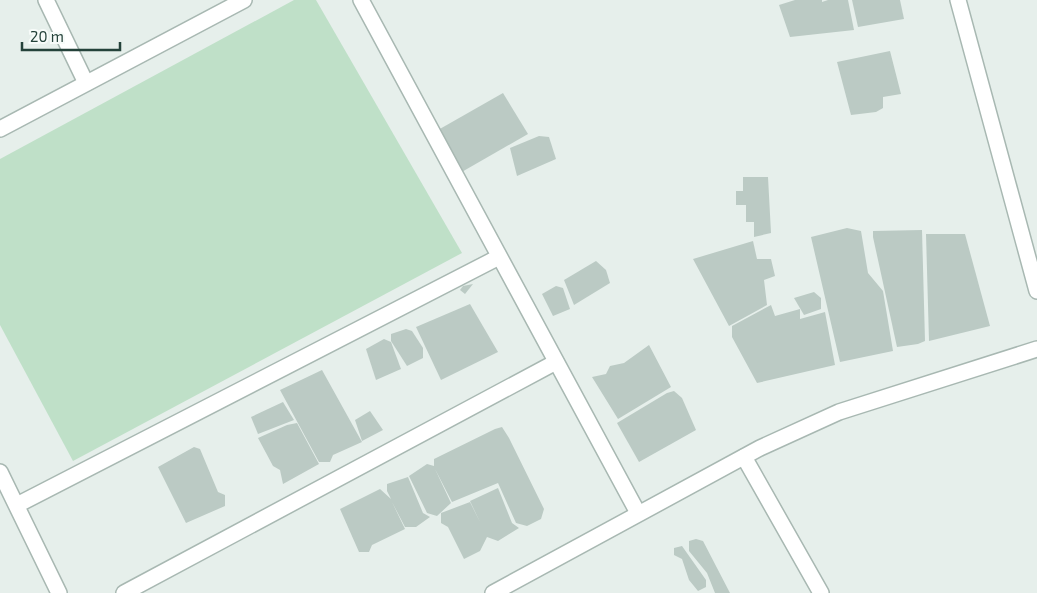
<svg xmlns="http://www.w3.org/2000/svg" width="1037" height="593" viewBox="0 0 1037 593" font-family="'Exo 2',sans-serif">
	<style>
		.green { fill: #bfe0c8 }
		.building { fill: #bbcac4 }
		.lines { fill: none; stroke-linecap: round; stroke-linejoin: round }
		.service-casing { stroke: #a8b8b2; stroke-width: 18 }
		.minor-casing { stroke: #a8b8b2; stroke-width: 18 }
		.service { stroke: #fff; stroke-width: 15 }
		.minor { stroke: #fff; stroke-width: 15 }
	</style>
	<rect width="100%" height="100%" fill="#e6efeb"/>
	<path class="green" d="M294 0H316L462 253 73 461 0 325V159Z"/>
	<g class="building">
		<path d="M795 0H822V2L828 0H848L854 30 790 37 779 5Z"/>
		<path d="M852 0H900L904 19 858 27Z"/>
		<path d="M890 51 901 94 883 97V108L876 112 851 115 837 62Z"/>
		<path d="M503 93 528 134 460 173 438 130Z"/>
		<path d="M539 136 549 137 556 159 517 176 510 148Z"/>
		<path d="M743 177H768L771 233 754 237V222H746V205H736V191H743Z"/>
		<path d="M847 228 861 231 868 273 883 291 893 351 840 362 811 237Z"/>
		<path d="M922 230 925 341 918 344 897 347 873 237V231Z"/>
		<path d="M926 234H965L990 326 929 341Z"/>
		<path d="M753 241 757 259H771L775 276 764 280 767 305 729 326 693 259Z"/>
		<path d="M596 261 606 270 610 283 574 305 564 280Z"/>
		<path d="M473 284 465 294 460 290 463 286Z"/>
		<path d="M556 286 563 288 570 309 553 316 542 294Z"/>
		<path d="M814 292 821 298V309L804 315 794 298Z"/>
		<path d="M470 304 498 352 441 380 416 327Z"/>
		<path d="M771 305 775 316 800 309V319L825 312 835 365 757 383 732 337V326Z"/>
		<path d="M406 329 412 331 423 348V358L407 366 391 341V334Z"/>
		<path d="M384 339 391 342 401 369 376 380 366 349Z"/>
		<path d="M649 345 671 387 618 419 592 377 606 374 610 366 624 363Z"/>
		<path d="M322 370 362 442 333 455 330 462H319L280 390Z"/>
		<path d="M674 391 682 398 696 430 639 462 617 423 667 393Z"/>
		<path d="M283 402 294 420 258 434 251 417Z"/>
		<path d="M370 411 383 430 362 441 355 420Z"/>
		<path d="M297 423 319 464 283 484 280 470 273 466 258 438 287 425Z"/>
		<path d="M502 427 509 438 544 509 541 519 527 526 516 523 498 483 452 502 435 469 451 503 437 516 427 513 409 476 427 464 434 466V459L495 429Z"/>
		<path d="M194 447 200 449 218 492 225 495V506L186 523 158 467Z"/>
		<path d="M408 477 423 513 430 517 416 527H405L392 502 405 529 372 545 369 552H359L340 509 380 489 391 499 387 491V484Z"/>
		<path d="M498 488 512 523 519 528 498 541 487 537 480 551 464 559 448 527 441 523V513L470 502 480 522 470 501Z"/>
		<path d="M696 539 703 541 730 593H715L707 573 689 551V541Z"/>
		<path d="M682 546 706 580V587L698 591 689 580 682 559 674 555V548Z"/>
	</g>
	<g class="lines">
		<g class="service-casing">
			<path id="service" d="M46 0 86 83"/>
		</g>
		<g class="minor-casing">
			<g id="minor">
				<path d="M361 0 638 513"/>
				<path d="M958 0 1037 291"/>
				<path d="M0 129 244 0"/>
				<path d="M744 457 821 593"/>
				<path d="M0 472 59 593"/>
				<path d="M17 505 499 257"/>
				<path d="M124 593 556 362"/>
				<path d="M493 593 760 448 839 412 1037 349"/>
			</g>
		</g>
		<use href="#service" class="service"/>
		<use href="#minor" class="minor"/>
	</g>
	<path d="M22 42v8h98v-8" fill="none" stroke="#24423a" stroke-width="2.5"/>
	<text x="30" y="42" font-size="15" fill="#24423a" stroke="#f7fbf9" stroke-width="4" paint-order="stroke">20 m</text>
</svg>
